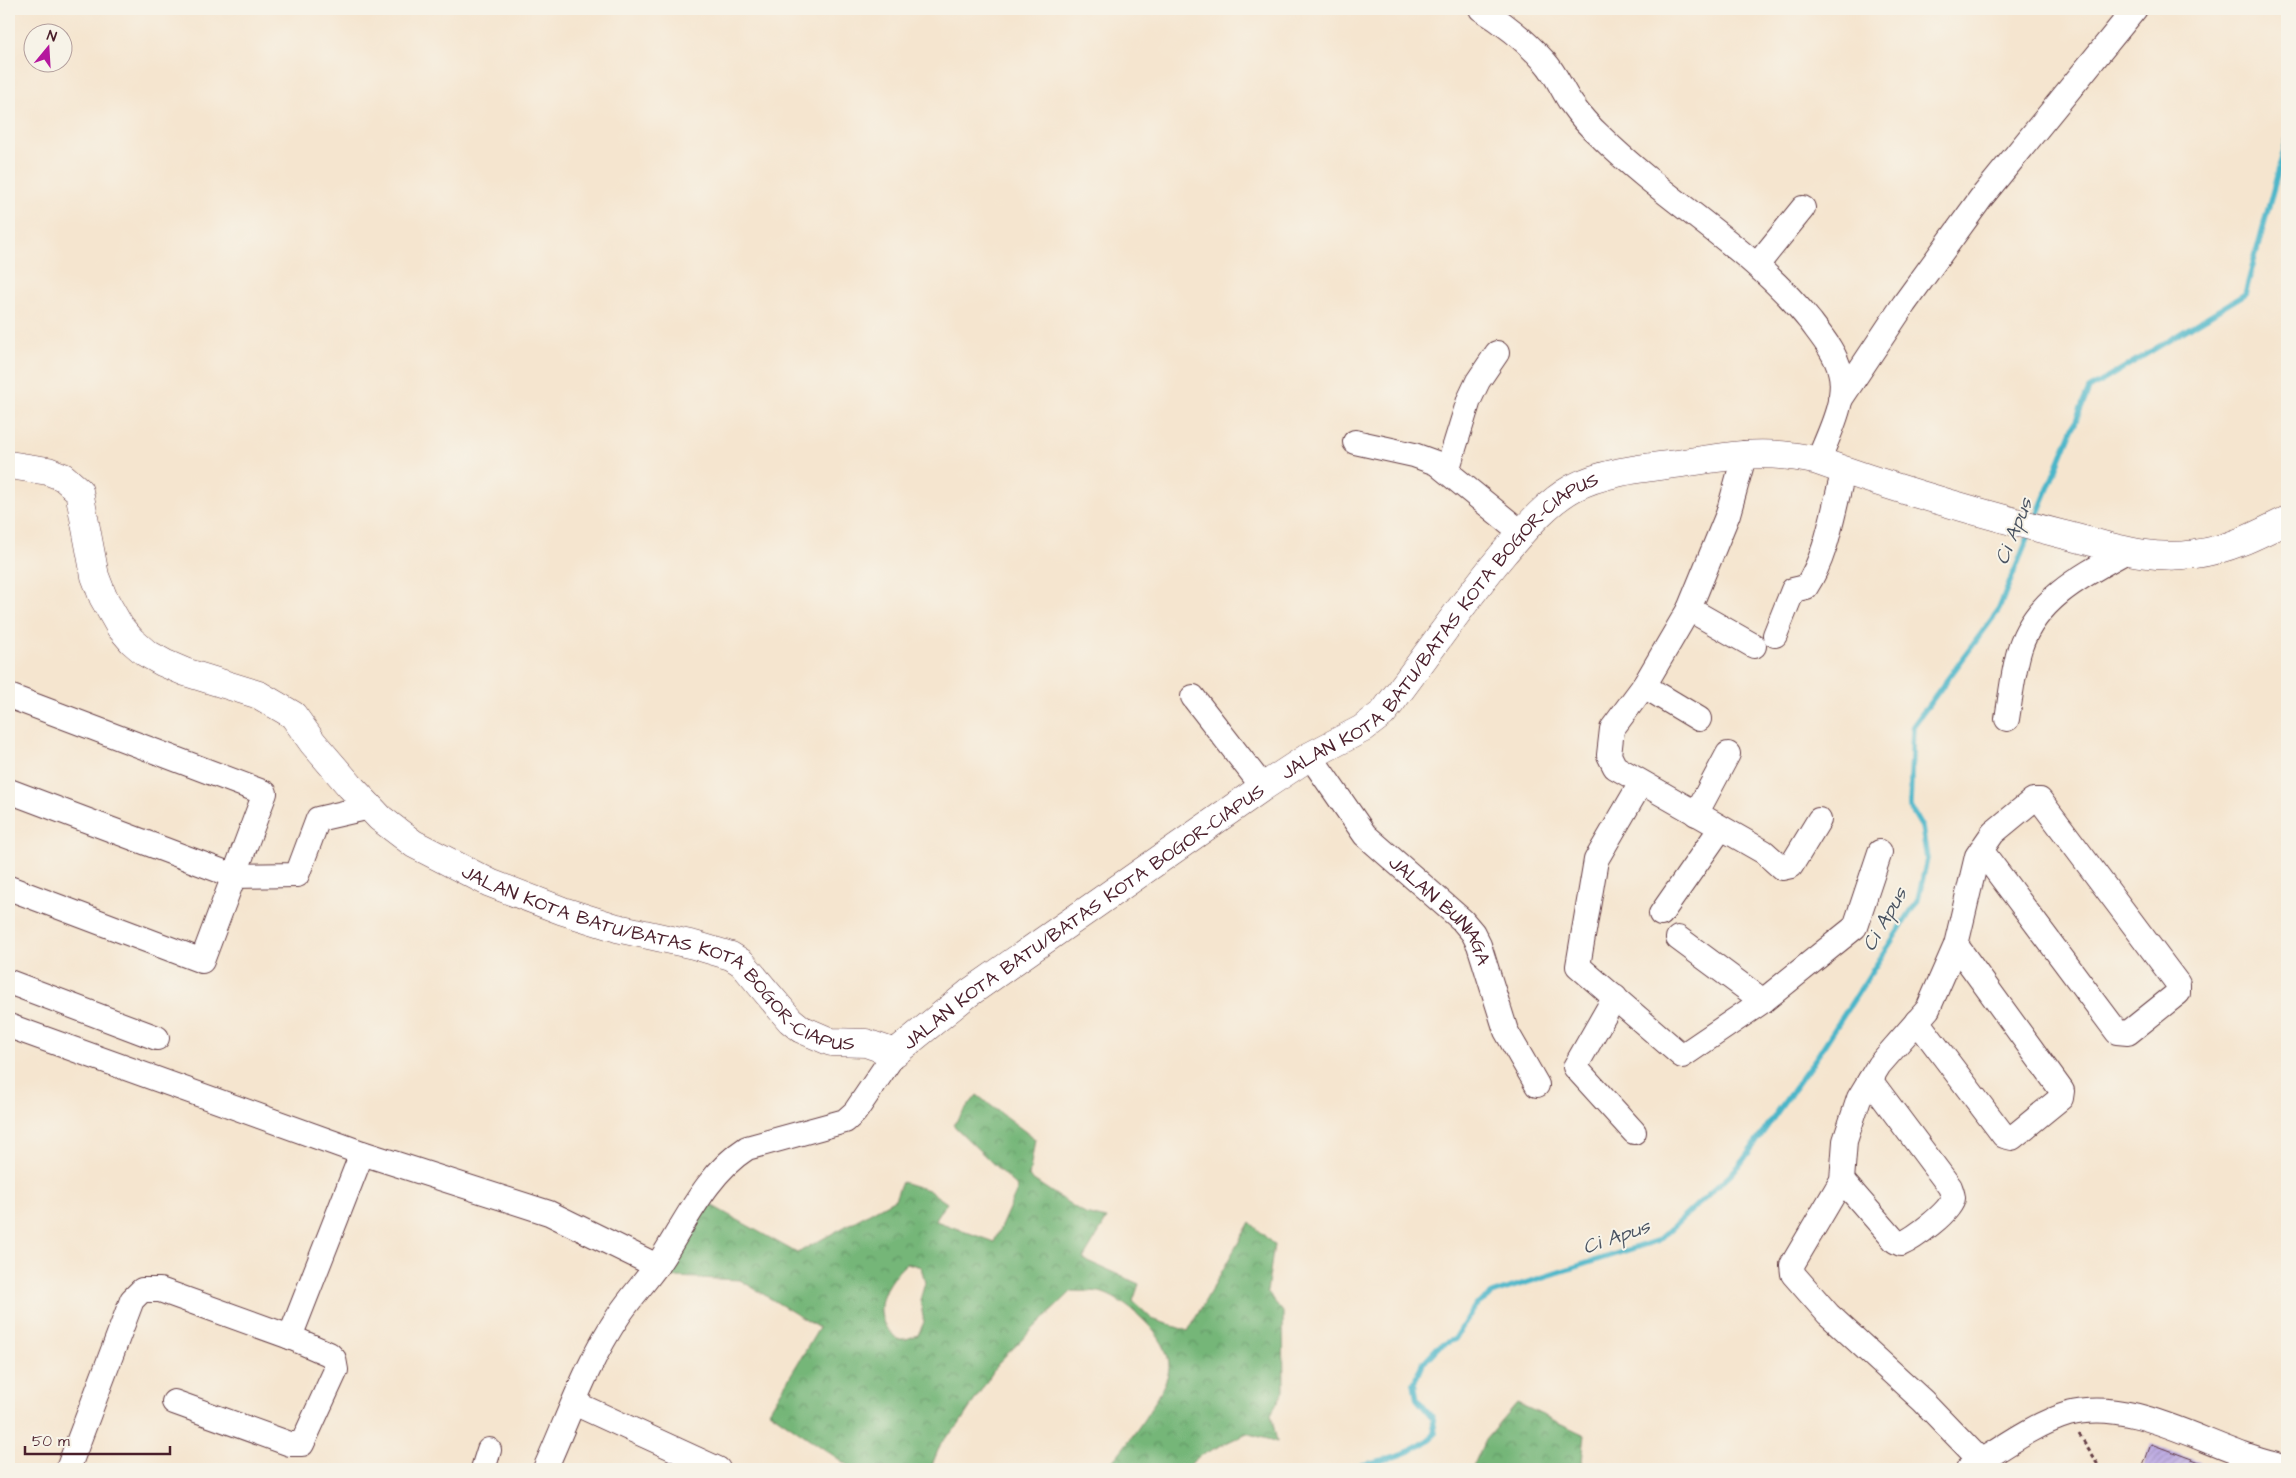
<svg xmlns="http://www.w3.org/2000/svg" width="2296" height="1478" viewBox="0 0 2296 1478" font-family="'Architects Daughter',sans-serif">
	<style>
		.forest { fill: url(#forest-crowns); stroke: #5f6a52; fill-rule: evenodd }
		.lines { fill: none; stroke-linecap: round; stroke-linejoin: round }
		.stream { stroke: #4cb6c9; stroke-width: 5.5 }
		.building { fill: url(#building-hatch) }
		.minor-casing { stroke: #643d44; stroke-width: 26 }
		.major-casing { stroke: #643d44; stroke-width: 29 }
		.path { stroke: #643d44; stroke-width: 3; stroke-dasharray: 4 4; stroke-linecap: butt }
		.minor { stroke: #fff; stroke-width: 24 }
		.major { stroke: #fff; stroke-width: 28 }
		.labels { text-anchor: middle; stroke-width: 4; stroke-linejoin: round; paint-order: stroke }
		.street-label { font-size: 19px; fill: #4a1f2b; stroke: #f7f3e8 }
		.water-label { font-size: 20px; font-style: italic; fill: #4b5462; stroke: #f7f3e8 }
	</style>
	<defs>
		<pattern id="forest-crowns" width="20" height="18" patternUnits="userSpaceOnUse" patternTransform="scale(1.25)"><rect width="20" height="18" fill="#74b678"/><path d="M2 6a3 3 0 1 1 6 0M12 15a3 3 0 1 1 6 0" fill="none" stroke="#619363"/></pattern>
		<pattern id="building-hatch" width="6" height="6" patternUnits="userSpaceOnUse" patternTransform="scale(1.25)"><rect width="6" height="6" fill="#b8a5e3"/><path d="M-1 1l2-2M0 6l6-6M5 7l2-2" fill="none" stroke="#9886b8"/></pattern>
	</defs>
	<rect width="100%" height="100%" fill="#f7f3e8"/>
	<filter id="ink" filterUnits="userSpaceOnUse"><feTurbulence type="fractalNoise" baseFrequency=".02" numOctaves="2"/><feDisplacementMap in="SourceGraphic" scale="10" xChannelSelector="R" yChannelSelector="G"/><feConvolveMatrix kernelMatrix="1 2 1 2 8 2 1 2 1" color-interpolation-filters="sRGB"/></filter>
	<filter id="wash" filterUnits="userSpaceOnUse"><feTurbulence type="fractalNoise" baseFrequency=".0096" numOctaves="4" result="noise"/><feDisplacementMap in="SourceGraphic" scale="20" xChannelSelector="R" yChannelSelector="G"/><feGaussianBlur stdDeviation="1.12" result="paint"/><feColorMatrix in="noise" values="0 0 0 0 0 0 0 0 0 0 0 0 0 0 0 0 0 1.4 0 .05"/><feComposite in="paint" operator="in"/></filter>
	<g filter="url(#wash)">
		<rect width="100%" height="100%" fill="#f5e5cf"/>
		<g class="forest">
			<path d="M977 1095 1035 1139 1029 1177 1085 1214 1107 1219 1083 1259 1139 1284 1133 1301 1152 1319 1188 1331 1250 1222 1274 1245 1267 1292 1283 1312 1284 1391 1271 1414 1277 1442 1247 1433 1201 1455 1185 1469H1105C1125 1449 1160 1400 1168 1374 1177 1343 1129 1302 1103 1293 1094 1290 1082 1292 1072 1291L1000 1361 958 1426 941 1443 932 1465 933 1469H853L769 1411 819 1328 740 1280 653 1276 709 1204 797 1253 895 1199 902 1182 928 1190 947 1203 938 1214 936 1221 994 1242 1018 1188 953 1125ZM907 1263 921 1267 925 1283 920 1300 924 1322 918 1335 906 1339H897C893 1334 886 1329 884 1324 874 1300 890 1278 907 1263Z"/>
			<path d="M1517 1403 1585 1435 1582 1461 1586 1469H1472L1485 1440Z"/>
		</g>
		<g class="lines">
			<g class="stream">
				<path d="M2035 520 2089 389 2245 294 2287 139"/>
				<path d="M1346 1469C1375 1462 1413 1456 1435 1434L1433 1418 1417 1399 1414 1383 1422 1364 1438 1347 1455 1339 1475 1306 1494 1293 1659 1240 1739 1166 1818 1055 1918 900 1927 859 1922 827 1910 807 1913 726 1998 611 2030 533"/>
			</g>
		</g>
		<g id="blocks">
			<path class="building" d="M2151 1444 2216 1468V1469H2142Z"/>
		</g>
	</g>
	<g filter="url(#ink)">
		<use href="#blocks" fill-opacity="0" stroke="#643d44" stroke-width="1"/>
		<g class="lines">
			<g class="minor-casing">
				<g id="minor">
					<path d="M1481 9C1504 23 1527 42 1545 62 1556 74 1562 90 1571 103 1580 116 1590 127 1601 137 1668 203 1752 248 1811 322 1822 337 1835 352 1840 371 1848 398 1828 436 1818 461"/>
					<path d="M1757 265 1803 208"/>
					<path d="M1840 400 1904 304 1981 198 2135 9"/>
					<path d="M1355 442 1414 455 1436 463 1522 533"/>
					<path d="M1745 453 1728 514 1689 609 1644 686 1612 729 1609 755 1615 767 1764 852 1782 868 1791 866 1819 820"/>
					<path d="M1447 471 1469 400 1478 381 1497 353"/>
					<path d="M1689 609 1754 646"/>
					<path d="M1775 635 1793 590 1806 587C1828 554 1833 509 1844 470"/>
					<path d="M1644 686 1699 719"/>
					<path d="M9 696 265 793 202 961 9 888"/>
					<path d="M1193 697 1263 787"/>
					<path d="M2007 719C2011 695 2013 671 2020 648 2036 599 2083 575 2125 552"/>
					<path id="s1" d="M1310 756 1365 835 1462 920 1473 933 1479 945 1506 1031 1537 1085"/>
					<path d="M1641 783 1596 860 1578 966 1682 1056 1763 1001"/>
					<path d="M9 791 234 876 297 875 318 819 370 807"/>
					<path d="M1696 814 1728 754"/>
					<path d="M1661 914 1721 828"/>
					<path d="M1678 938 1763 1001 1855 927 1880 852"/>
					<path d="M9 982 157 1038"/>
					<path d="M1615 997 1575 1067 1634 1132"/>
					<path d="M1917 1021 2004 1136 2012 1138 2061 1098 2062 1091 1956 945"/>
					<path d="M9 1026 362 1153 549 1213 657 1266"/>
					<path d="M1842 1180 1895 1241 1901 1244C1913 1239 1952 1211 1953 1198 1953 1195 1951 1190 1950 1187L1870 1080"/>
					<path d="M174 1402 290 1444H302L336 1370 334 1359 329 1354 290 1337"/>
					<path d="M574 1403 718 1469"/>
					<path d="M1981 1461 1923 1401 1828 1314 1793 1274 1792 1265 1842 1180 1845 1141 1859 1098 1879 1065 1928 1009 1956 945 1977 856 1993 833 2033 800H2040L2178 984V993L2128 1033 2117 1032 1981 850"/>
					<path d="M68 1469 132 1300 142 1290H160L290 1337 362 1153"/>
					<path d="M483 1469 489 1450"/>
					<path d="M545 1469C568 1418 587 1362 619 1315 633 1294 651 1276 664 1255 688 1217 708 1173 747 1148L845 1121 855 1112 895 1053"/>
					<path d="M1968 1469C1998 1451 2034 1424 2068 1414 2138 1395 2219 1456 2287 1467"/>
				</g>
			</g>
			<g class="major-casing">
				<g id="major">
					<path id="s2" d="M9 465 48 471 63 477 79 491 95 576 103 597 120 627 132 641 146 653 164 663 185 672 259 695 293 715 313 743 350 786 380 818 414 844 490 883 563 911 617 928 694 945 731 956 742 963 790 1020 801 1029 831 1042 866 1043 895 1053 969 993 1263 787 1310 756 1362 729 1383 713C1424 660 1461 604 1504 553 1524 530 1546 503 1573 488 1605 471 1647 468 1683 463 1733 455 1768 449 1818 461 1898 490 1979 513 2061 534 2107 545 2147 561 2195 554 2228 550 2257 535 2287 520"/>
				</g>
			</g>
			<path class="path" d="M2079 1434 2101 1468 2097 1469"/>
			<use href="#minor" class="minor"/>
			<use href="#major" class="major"/>
		</g>
	</g>
	<g class="labels">
		<g class="street-label">
			<text dy="7" stroke="none"><textPath href="#s2" startOffset="1831">JALAN KOTA BATU/BATAS KOTA BOGOR–CIAPUS</textPath></text>
			<text dy="7" stroke="none"><textPath href="#s1" startOffset="204">JALAN BUNIAGA</textPath></text>
			<text dy="7" stroke="none"><textPath href="#s2" startOffset="1366">JALAN KOTA BATU/BATAS KOTA BOGOR–CIAPUS</textPath></text>
			<text dy="7" stroke="none"><textPath href="#s2" startOffset="871">JALAN KOTA BATU/BATAS KOTA BOGOR–CIAPUS</textPath></text>
		</g>
		<g class="water-label">
			<text transform="translate(2013 531) rotate(-68)" y="7">Ci Apus</text>
			<text transform="translate(1884 919) rotate(-60)" y="7">Ci Apus</text>
			<text transform="translate(1616 1236) rotate(-19)" y="7">Ci Apus</text>
		</g>
	</g>
	<rect width="2296" height="1478" fill="none" stroke="#f7f3e8" stroke-width="30"/>
	<g transform="translate(48 48) rotate(18)"><circle r="24" fill="#f7f3e8" stroke="#b29e9c"/>
	<path d="M0-4L9 19L0 12L-9 19Z" fill="#b5179e"/>
	<text y="-8" font-size="14" font-weight="bold" text-anchor="middle" fill="#4a1f2b">N</text>
	</g>
	<path d="M25 1446v8h145v-8" fill="none" stroke="#4a1f2b" stroke-width="2.5"/>
	<text x="32" y="1446" font-size="15" fill="#4a1f2b" stroke="#f7f3e8" stroke-width="4" paint-order="stroke">50 m</text>
</svg>
